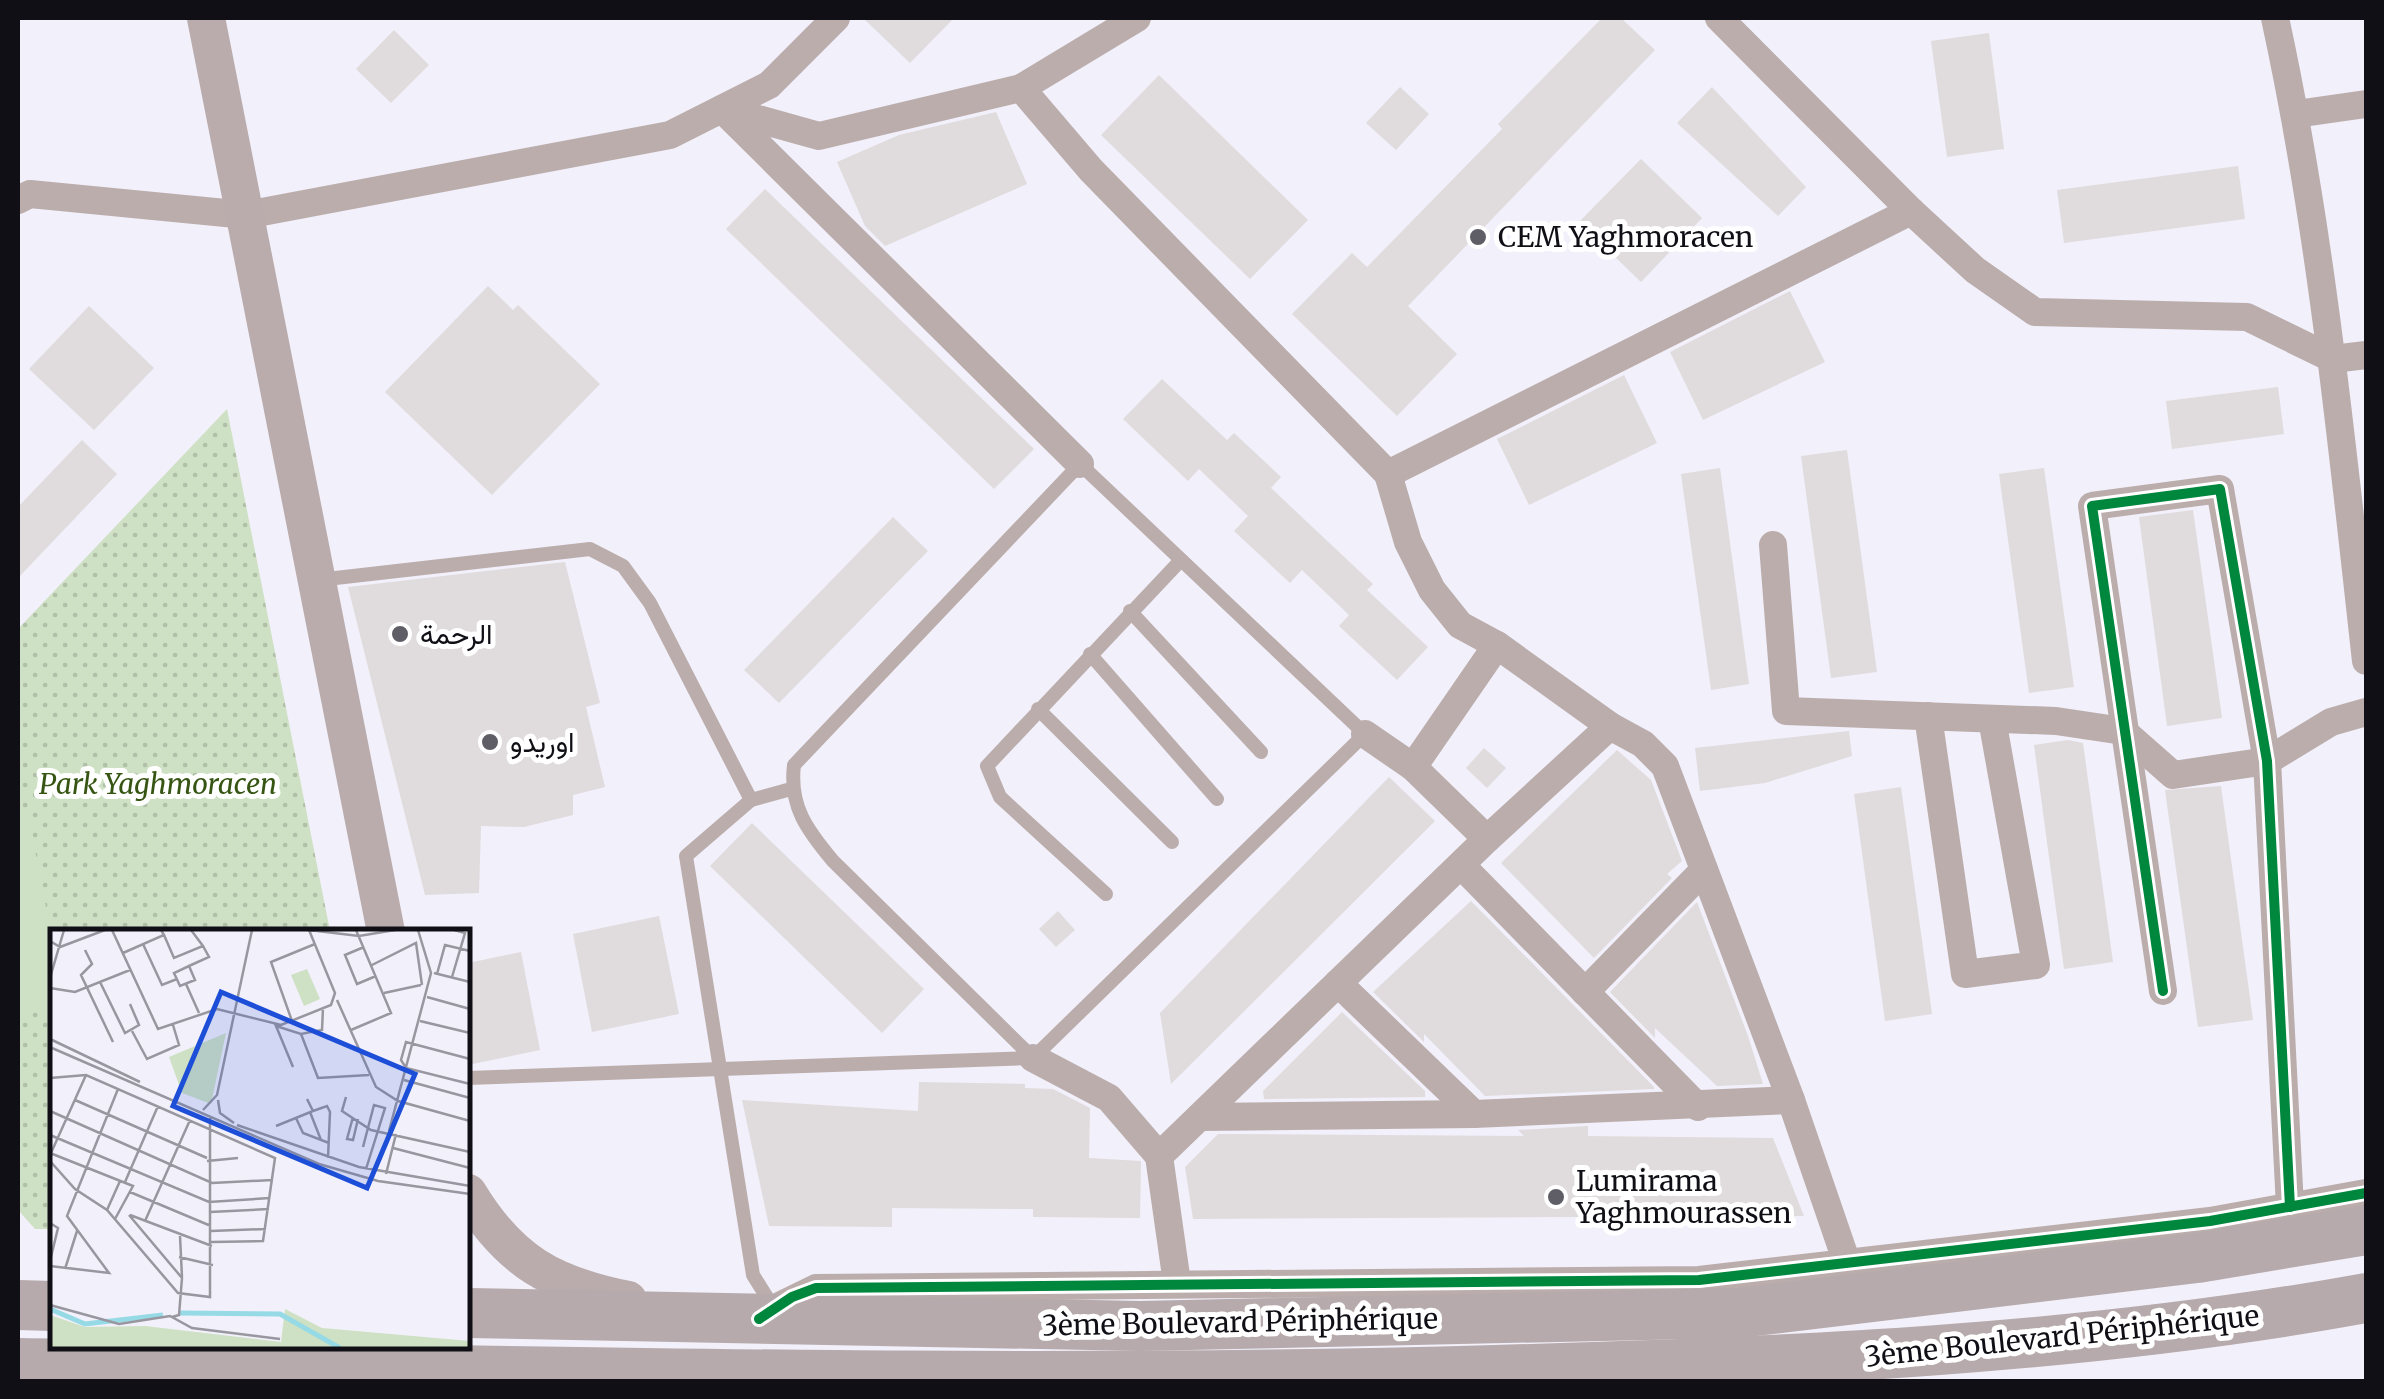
<svg xmlns="http://www.w3.org/2000/svg" width="2384" height="1399" viewBox="0 0 2384 1399" font-family="Merriweather,Vazirmatn,serif">
	<style>
		.park { fill: url(#park-dots) }
		.garden { fill: #cfe1c4 }
		.building { fill: #e0dbdd }
		.lines { fill: none; stroke-linecap: round; stroke-linejoin: round }
		.lane { stroke: #bbadac; stroke-width: 14 }
		.street { stroke: #bbadac; stroke-width: 28 }
		.secondary { stroke: #baacac; stroke-width: 38 }
		.highway { stroke: #b6aaac; stroke-width: 50 }
		.cycleway-casing { stroke: #fff; stroke-width: 16 }
		.cycleway { stroke: #00873e; stroke-width: 10 }
		.poi-dot { fill: #5f5e66; stroke: #fff; stroke-width: 4 }
		.labels { text-anchor: middle; stroke-width: 10; stroke-linejoin: round; paint-order: stroke }
		.poi-label { font-size: 28px; fill: #100f16; stroke: #fff; text-anchor: start }
		.park-label { font-size: 28px; font-style: italic; fill: #365513; stroke: #fff }
		.street-label { font-size: 28px; fill: #100f16; stroke: #fff }
		.inset-river { fill: none; stroke: #96dae6; stroke-width: 5 }
		.inset-road { fill: none; stroke: #98969f; stroke-width: 2.5 }
		.view { fill: #1d4ed8; fill-opacity: 0.15; stroke: #1d4ed8; stroke-width: 5 }
		.inset-edge { fill: none; stroke: #100f16; stroke-width: 5 }
	</style>
	<defs>
		<pattern id="park-dots" width="8" height="8" patternUnits="userSpaceOnUse" patternTransform="scale(2.5)"><rect width="8" height="8" fill="#cfe1c4"/><path d="M2 2h.1M6 6h.1" fill="none" stroke="#b1c0a8" stroke-width="1.8" stroke-linecap="round"/></pattern>
	</defs>
	<rect width="100%" height="100%" fill="#f2f0fa"/>
	<path class="park" d="M227 409 330 931 52 932V1229H35L18 1210V629Z"/>
	<path class="garden" d="M28 814 52 939V1009L18 1015V816Z"/>
	<g class="building">
		<path d="M863 18H954L910 63Z"/>
		<path d="M1602 18H1621L1655 50 1408 306 1457 354 1397 416 1292 314 1352 253 1367 267 1502 129 1498 124Z"/>
		<path d="M394 30 429 65 391 103 356 69Z"/>
		<path d="M1989 33 2004 149 1947 157 1931 41Z"/>
		<path d="M1159 75 1308 220 1250 279 1101 135Z"/>
		<path d="M1400 87 1429 114 1396 150 1366 123Z"/>
		<path d="M1712 87 1806 187 1778 216 1677 123Z"/>
		<path d="M996 112 1027 184 885 246 865 226 837 162 899 135Z"/>
		<path d="M1641 159 1702 218 1641 282 1579 222Z"/>
		<path d="M2238 166 2245 219 2064 243 2057 190Z"/>
		<path d="M765 189 1034 449 994 489 726 229Z"/>
		<path d="M488 286 513 310 518 305 600 384 492 495 385 392Z"/>
		<path d="M1790 291 1825 362 1703 420 1670 352Z"/>
		<path d="M89 306 154 368 94 430 29 369Z"/>
		<path d="M1624 375 1657 443 1529 505 1497 439Z"/>
		<path d="M1162 379 1227 440 1234 433 1281 477 1271 488 1373 584 1367 590 1428 647 1397 680 1339 626 1349 615 1302 570 1290 583 1234 531 1248 516 1199 469 1188 481 1123 419Z"/>
		<path d="M2278 387 2284 434 2172 449 2166 401Z"/>
		<path d="M82 440 117 474 18 578V507Z"/>
		<path d="M1847 450 1877 672 1831 678 1801 456Z"/>
		<path d="M1720 468 1749 684 1711 690 1681 474Z"/>
		<path d="M2044 468 2074 687 2029 693 1999 474Z"/>
		<path d="M2193 510 2222 718 2167 726 2139 517Z"/>
		<path d="M893 517 928 551 779 703 744 670Z"/>
		<path d="M565 562 600 703 586 707 605 787 573 795V815L524 827 481 826 479 893 425 895 348 587Z"/>
		<path d="M1849 731 1852 756 1765 783 1700 791 1695 748Z"/>
		<path d="M2068 740 2083 743 2113 962 2064 969 2034 745Z"/>
		<path d="M1484 748 1506 768 1487 788 1466 768Z"/>
		<path d="M1617 750 1651 780 1682 861 1667 874 1672 878 1594 958 1501 863Z"/>
		<path d="M1389 777 1435 821 1171 1084 1160 1013Z"/>
		<path d="M2221 786 2253 1020 2198 1027 2165 790Z"/>
		<path d="M1901 787 1932 1014 1885 1021 1854 794Z"/>
		<path d="M752 823 924 989 882 1033 710 866Z"/>
		<path d="M1471 901 1654 1087V1089L1485 1096 1424 1034V1042L1373 992Z"/>
		<path d="M1697 902 1748 1036 1763 1084 1717 1086 1655 1028V1038L1610 992Z"/>
		<path d="M1058 911 1075 930 1056 947 1039 929Z"/>
		<path d="M659 916 679 1014 592 1032 573 934Z"/>
		<path d="M521 952 540 1050 468 1065V963Z"/>
		<path d="M1342 1012 1425 1091V1097L1264 1099 1263 1091Z"/>
		<path d="M919 1082 1025 1084V1088L1053 1089 1090 1108 1089 1158 1141 1161 1140 1218 1033 1217V1209L892 1208V1227L769 1226 742 1100 918 1111Z"/>
		<path d="M1588 1126V1136L1773 1138 1804 1216 1193 1219 1185 1167 1218 1134 1524 1136 1518 1130Z"/>
	</g>
	<g class="lines">
		<g class="lane">
			<path d="M318 580 590 549 623 566 650 603 751 800"/>
			<path d="M1130 611 1261 752"/>
			<path d="M1090 654 1217 799"/>
			<path d="M1038 709 1172 842"/>
			<path d="M1106 894 1000 797 987 766 1181 560"/>
			<path d="M468 1078 1033 1058 1365 734 1080 464 794 765C789 806 807 830 833 861L1033 1058"/>
			<path d="M773 1307 753 1275 686 856 751 800 791 789"/>
		</g>
		<g class="street">
			<path d="M1719 18 1911 211 1975 270 2035 312 2247 317 2333 359 2366 355"/>
			<path d="M2275 18C2321 229 2342 446 2366 661"/>
			<path d="M1021 88 1091 170 1388 474 1911 211"/>
			<path d="M2296 114 2366 104"/>
			<path d="M18 200 30 194 246 215 670 135 769 85 836 18"/>
			<path d="M1080 464 722 109 819 136 1021 88 1137 18"/>
			<path d="M1388 474 1408 542 1432 590 1460 625 1497 645 1610 726"/>
			<path d="M1773 545 1786 711 2056 721 2123 731 2173 775 2267 761 2331 722 2366 712"/>
			<path d="M1928 716 1965 974 2036 965 1992 719"/>
			<path d="M1413 767 1497 645"/>
			<path d="M1487 839 1610 726 1643 744 1665 766 1791 1100 1847 1263"/>
			<path d="M1461 865 1698 1107"/>
			<path d="M1338 983 1474 1114 1791 1100"/>
			<path d="M2163 991 2092 506 2220 489 2267 761 2290 1207"/>
			<path d="M1585 992 1704 870"/>
			<path d="M1033 1058 1109 1098 1159 1156 1177 1283"/>
			<path d="M1200 1117 1474 1114"/>
			<path d="M1159 1156 1487 839 1413 767 1365 734"/>
			<path d="M769 1311 816 1288 1699 1280 2210 1221 2366 1193"/>
		</g>
		<g class="secondary">
			<path d="M206 18 386 932"/>
			<path d="M468 1193C509 1261 552 1285 628 1300"/>
		</g>
		<g class="highway">
			<path d="M18 1305 52 1306"/>
			<path d="M468 1313 1140 1326 1738 1313 2197 1258 2366 1230"/>
			<path d="M18 1363C510 1370 1003 1384 1495 1370 1786 1362 2080 1350 2366 1298"/>
		</g>
		<g class="cycleway-casing">
			<g id="cycleway">
				<path d="M2163 991 2092 506 2220 489 2267 761 2290 1207"/>
				<path d="M759 1319 792 1297 816 1288 1699 1280 2210 1221 2366 1193"/>
			</g>
		</g>
		<use href="#cycleway" class="cycleway"/>
	</g>
	<g class="poi-dot">
		<circle cx="1478" cy="237" r="10"/>
		<circle cx="400" cy="634" r="10"/>
		<circle cx="490" cy="742" r="10"/>
		<circle cx="1556" cy="1197" r="10"/>
	</g>
	<g class="labels">
		<g class="poi-label">
			<text x="1498" y="247">CEM Yaghmoracen</text>
			<text x="420" y="644">الرحمة</text>
			<text x="510" y="752">اوريدو</text>
			<text x="1576" y="1191">Lumirama<tspan x="1576" dy="32">Yaghmourassen</tspan></text>
		</g>
		<g class="park-label">
			<text x="158" y="794">Park Yaghmoracen</text>
		</g>
		<g class="street-label">
			<text transform="translate(1240 1322) rotate(-1)" y="10">3ème Boulevard Périphérique</text>
			<text transform="translate(2062 1336) rotate(-6)" y="10">3ème Boulevard Périphérique</text>
		</g>
	</g>
	<g transform="translate(50 929)">
		<rect width="420" height="420" fill="#f2f0fa"/>
		<path d="M235 380 272 399 420 412V419H0V386L35 398 95 397 231 413Z" fill="#cfe1c4"/>
		<path d="M176 104 161 175 132 164 119 128Z" fill="#cfe1c4"/>
		<path d="M257 40 270 70 254 77 241 46Z" fill="#cfe1c4"/>
		<path class="inset-river" d="M0 380 35 395 113 386M130 384 230 385 290 419"/>
		<path class="inset-road" d="M62 1 108 100 167 80 231 96 281 76 285 64 259 1M259 1 309 7 345 1M114 6 124 29 153 17 141 1M0 12 10 18 55 1M93 15 112 56 127 50M314 18 295 26 307 55 326 47M35 21 42 35 31 46 63 113M73 24 114 6 111 1M322 36 366 14 372 56M139 37 124 44 130 57 145 51 139 37 159 28 153 17M384 44 420 53M387 45 395 16 420 22M402 48 415 4 404 1M0 49 14 1M50 53 75 104 89 96 80 75M136 55 149 84M0 59 25 63 80 41M334 64 371 56M377 68 420 80M287 71 326 158 348 172 420 192M242 92 221 33 265 15M370 92 420 104M301 101 341 84 306 1M82 102 97 130 129 116 123 96M251 105 268 149 319 146M0 110 90 153M2 119 269 235 328 252 420 265M420 130 356 113 351 131 356 139 420 155M243 138 226 97 251 105 272 101 273 79M0 149 36 146 225 229 213 312 161 313M354 151 420 169M296 168 292 182 321 201 420 223M25 171 157 229M168 171 170 184 184 194M153 181 167 166 202 1M0 182 162 254 222 251M263 182 277 177 280 183 278 229M260 183 271 211M303 188 297 210 303 211 308 190M246 189 253 204 279 214M187 196 309 238 420 257M226 197 263 182 257 170M339 202 381 44 368 1M0 206 159 273 220 269M313 218 324 176 335 179 316 240M343 219 420 239M0 224 83 257 65 290M1 224 36 146M0 232 25 260 57 281 128 364 160 368V189M157 232 188 229M336 245 346 205M75 253 108 177M80 263 161 297M57 281 70 252M160 283 219 280M79 286 132 349 129 386 122 388M80 286 162 317M95 292 140 191M0 294 8 299 0 332M161 302 216 300M130 307 132 348M129 328 163 336M0 337 59 344 17 287 68 160M15 340 27 302M0 376 69 395 120 387 142 399 230 410"/>
		<path class="view" d="M171 63 365 145 317 259 123 177Z"/>
		<rect width="420" height="420" class="inset-edge"/>
	</g>
	<rect width="2384" height="1399" fill="none" stroke="#100f16" stroke-width="40"/>
</svg>
